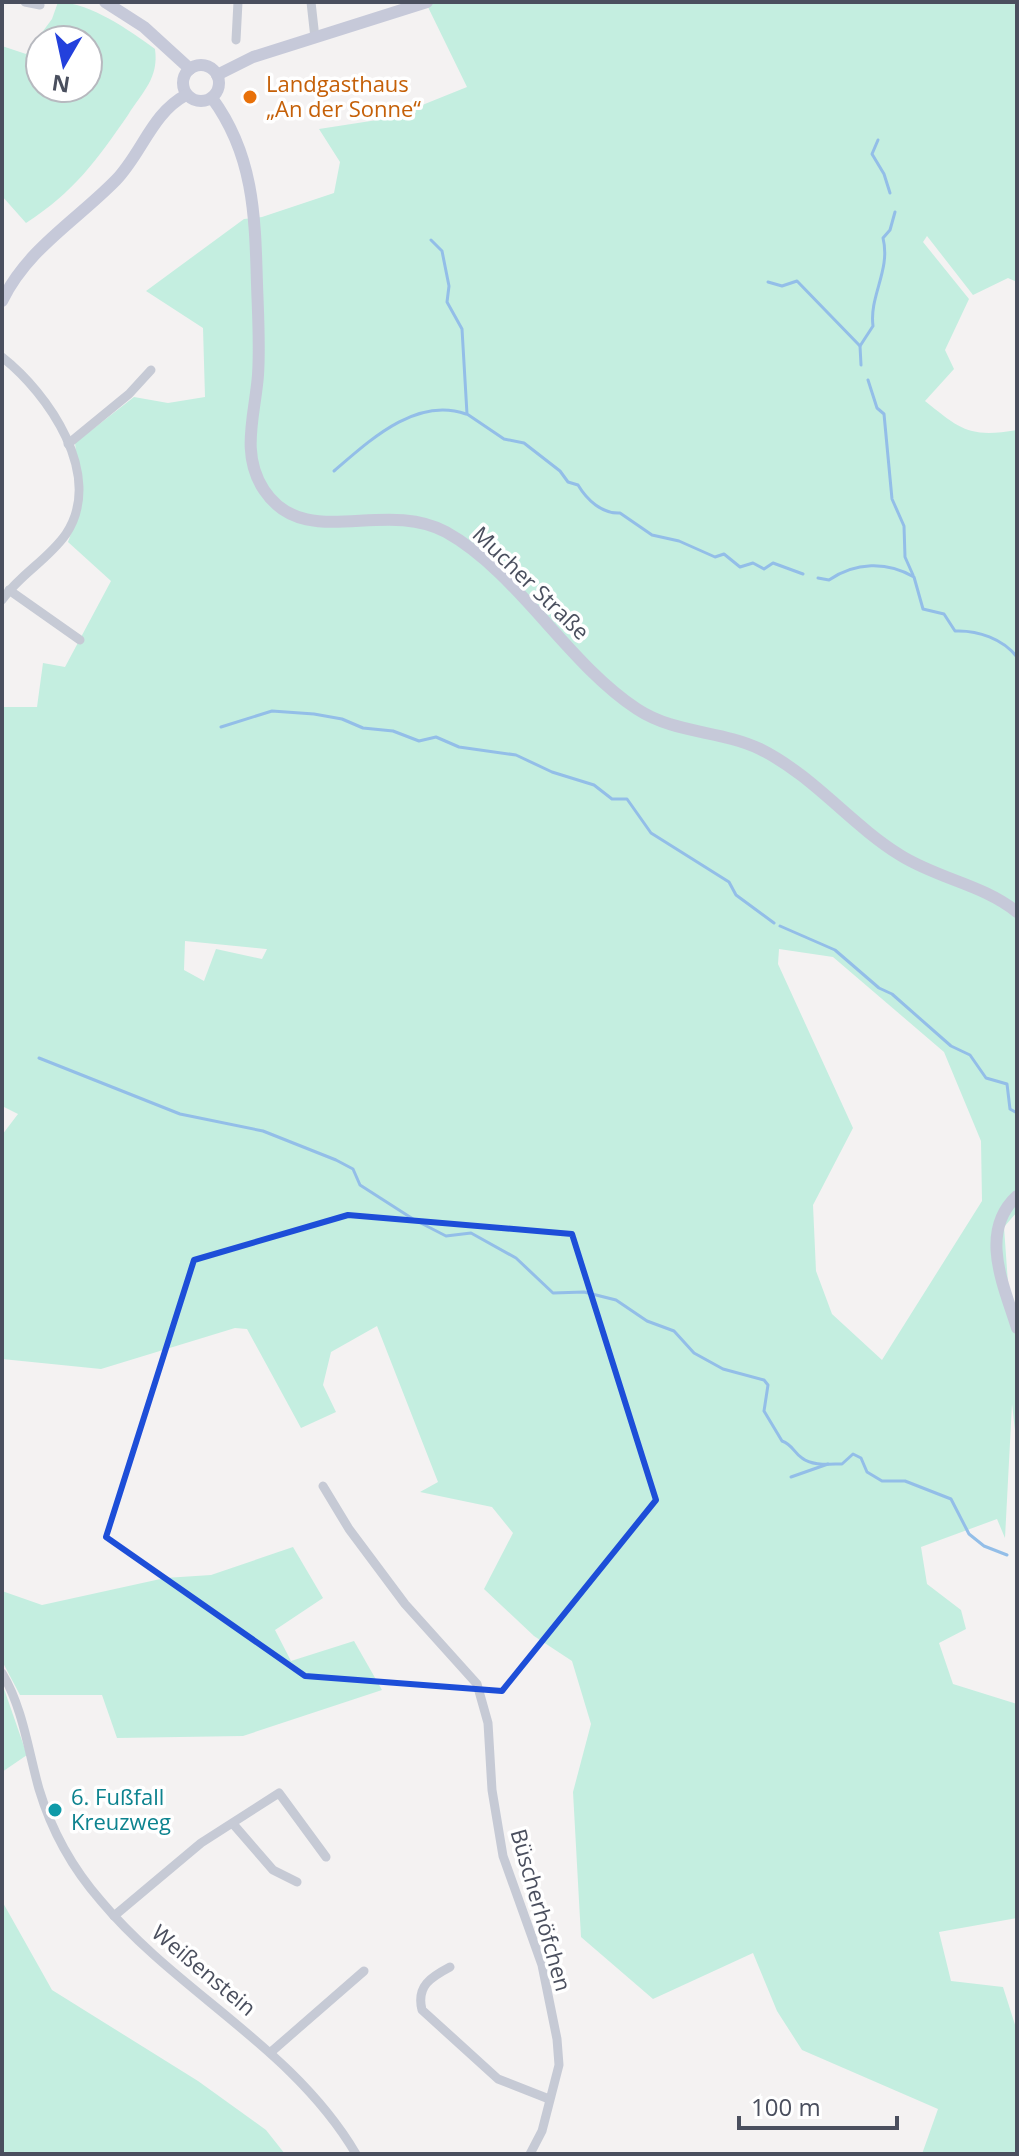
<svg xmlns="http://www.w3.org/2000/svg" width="1019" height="2156" viewBox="0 0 1019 2156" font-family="'Open Sans',sans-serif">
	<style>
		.green { fill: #c4eee0; fill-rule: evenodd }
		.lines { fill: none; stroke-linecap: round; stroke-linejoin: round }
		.stream { stroke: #93bee8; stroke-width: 3 }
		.street { stroke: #c6cad5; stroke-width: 9 }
		.secondary { stroke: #c6c9d9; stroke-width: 12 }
		.marked { fill: none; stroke: #1d4ed8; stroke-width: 6; stroke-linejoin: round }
		.food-dot { fill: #e8710a; stroke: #fff; stroke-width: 3 }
		.culture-dot { fill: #0f9aa8; stroke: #fff; stroke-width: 3 }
		.labels { text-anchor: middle; stroke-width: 7; stroke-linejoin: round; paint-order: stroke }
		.food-label { font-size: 22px; fill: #c56008; stroke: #fff; text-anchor: start }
		.street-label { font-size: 22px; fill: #4a4f5e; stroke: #fff }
		.culture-label { font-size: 22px; fill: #0d838f; stroke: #fff; text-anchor: start }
	</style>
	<rect width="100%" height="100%" fill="#f4f2f2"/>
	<g class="green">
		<path d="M58 2C91 3 129 30 155 49 159 78 143 91 128 115 96 161 74 192 26 223L2 196V46L26 54 52 19ZM40 40H88V88H40Z"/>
		<path d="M429 2H1017V282L1008 278 973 295 927 236 923 242 969 299 945 350 954 369 925 401C961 430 970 438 1017 430V1212L1004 1227 1009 1297 1017 1312V1448L1012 1404 1005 1538 997 1519 921 1547 927 1584 961 1610 966 1629 939 1643 953 1684 1017 1704V1918L939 1932 951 1981 1003 1987 1017 2031V2154H922L938 2109 802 2050 777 2011 753 1953 653 1999 581 1937 573 1792 591 1724 572 1661 534 1636 484 1589 513 1533 492 1507 420 1492 438 1482 377 1326 331 1352 323 1385 336 1412 301 1428 247 1329 235 1328 101 1369 2 1359V1135L18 1114 2 1106V667V707H37L43 663 65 667 111 581 68 542 82 503 75 443 134 397 168 403 205 397 203 328 146 291 244 219 262 217 334 193 340 162 319 129 390 118 467 87 426 3ZM185 941 266 949H267L262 959 216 949 204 981 184 970ZM779 949 833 957 944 1052 981 1141 982 1201 882 1360 832 1314 816 1271 813 1205 853 1128 778 964Z"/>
		<path d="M293 1547 323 1598 275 1630 291 1661 354 1641 382 1690 243 1736 117 1738 102 1695H20L2 1661V1591L42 1605 165 1578 211 1575Z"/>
		<path d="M2 1683 27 1755 2 1772Z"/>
		<path d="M2 1901 52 1990 198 2081 266 2130 285 2154H2Z"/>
	</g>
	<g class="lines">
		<g class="stream">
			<path d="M878 140 872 154 884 174 890 193"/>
			<path d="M431 240 442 251 449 286 447 302 462 329 467 414 504 439 524 443 560 471 568 482 578 485C587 500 602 514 620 513L652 535 679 541 715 557 724 554 740 567 753 563 764 569 773 563 803 574"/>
			<path d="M768 282 782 286 797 281 860 346 861 365"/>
			<path d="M860 346 873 326C869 296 891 270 883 238L890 230 895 212"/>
			<path d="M868 380 877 408 884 414 892 499 904 526 905 557 913 575"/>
			<path d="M334 471C369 441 416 396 466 414"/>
			<path d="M818 578 829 580C855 562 887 561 914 577L923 609 944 614 955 631C978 630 1003 639 1017 657"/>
			<path d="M221 727 272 711 314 714 342 719 363 728 393 731 419 741 436 737 459 747 516 755 552 772 594 785 612 799H627L651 833 729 882 736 895 774 923"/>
			<path d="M780 926 835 950 879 988 892 994 951 1046 970 1055 986 1078 1007 1084 1010 1109 1017 1113"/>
			<path d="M39 1058 180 1114 263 1131 336 1160 353 1169 360 1185 413 1219 446 1236 471 1233 516 1258 553 1293 584 1292 616 1300 647 1321 674 1331 694 1353 723 1369 764 1380 768 1385 764 1411 782 1441C793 1445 793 1452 802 1458 812 1466 829 1464 842 1464L853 1454 861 1458 867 1472 882 1481H905L951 1499 969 1534 984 1546 1007 1555"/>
			<path d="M791 1477 828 1464"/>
		</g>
		<g class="street">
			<path d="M25 2 40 5"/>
			<path d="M311 2 315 38"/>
			<path d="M236 40 238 2"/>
			<path d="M2 357C48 393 105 475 66 534 48 560 20 574 2 600"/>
			<path d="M68 444 129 394 151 370"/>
			<path d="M9 590 80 640"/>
			<path d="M323 1486 349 1529 405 1604 477 1684 488 1723 492 1790 503 1856 542 1965 557 2039 559 2065 542 2131 530 2154"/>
			<path d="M2 1673C23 1708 28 1750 39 1789 51 1829 73 1869 101 1901 178 1993 293 2047 356 2154"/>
			<path d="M234 1825 273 1870 297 1882"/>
			<path d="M114 1916 201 1843 279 1793 326 1857"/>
			<path d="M450 1967C431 1977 416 1986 422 2010L498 2079 549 2099"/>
			<path d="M271 2052 364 1971"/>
		</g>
		<g class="secondary">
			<path d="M105 2 144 27 190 69"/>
			<circle cx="201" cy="83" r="18"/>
			<path d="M217 75 253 57 427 2"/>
			<path d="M212 98C254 155 255 216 257 284 258 314 260 345 258 375 255 415 240 454 264 490 305 552 383 498 446 532 518 572 567 663 637 709 675 734 720 730 760 749 814 776 850 824 900 855 938 879 982 884 1017 912"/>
			<path d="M2 301C28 248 76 221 116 180 142 153 152 113 186 95"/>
			<path d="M1017 1196C978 1232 1004 1286 1017 1328"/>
		</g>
	</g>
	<path class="marked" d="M348 1215 572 1234 656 1500 502 1691 305 1676 106 1537 194 1260Z"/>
	<circle class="food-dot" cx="250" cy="97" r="8"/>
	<circle class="culture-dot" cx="55" cy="1810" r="8"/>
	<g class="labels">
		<g class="food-label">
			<text x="266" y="92">Landgasthaus<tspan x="266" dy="25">„An der Sonne“</tspan></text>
		</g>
		<g class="street-label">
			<text transform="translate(531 583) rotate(44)" y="8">Mucher Straße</text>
			<text transform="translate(541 1910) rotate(74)" y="8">Büscherhöfchen</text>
			<text transform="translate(204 1970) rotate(40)" y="8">Weißenstein</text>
		</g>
		<g class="culture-label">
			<text x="71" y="1805">6. Fußfall<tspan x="71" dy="25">Kreuzweg</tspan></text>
		</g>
	</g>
	<rect width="1019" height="2156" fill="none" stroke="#4a4f5e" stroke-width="8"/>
	<g transform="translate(64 64) rotate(189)"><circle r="38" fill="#ffffff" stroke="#b7b9bf" stroke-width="2"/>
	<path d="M0-6L14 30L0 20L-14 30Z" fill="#2340dc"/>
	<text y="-12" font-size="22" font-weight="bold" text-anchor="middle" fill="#4a4f5e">N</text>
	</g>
	<path d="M739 2116v12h158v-12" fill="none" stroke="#4a4f5e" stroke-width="4"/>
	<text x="751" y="2116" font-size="24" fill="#4a4f5e" stroke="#ffffff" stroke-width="6" paint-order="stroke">100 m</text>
</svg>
